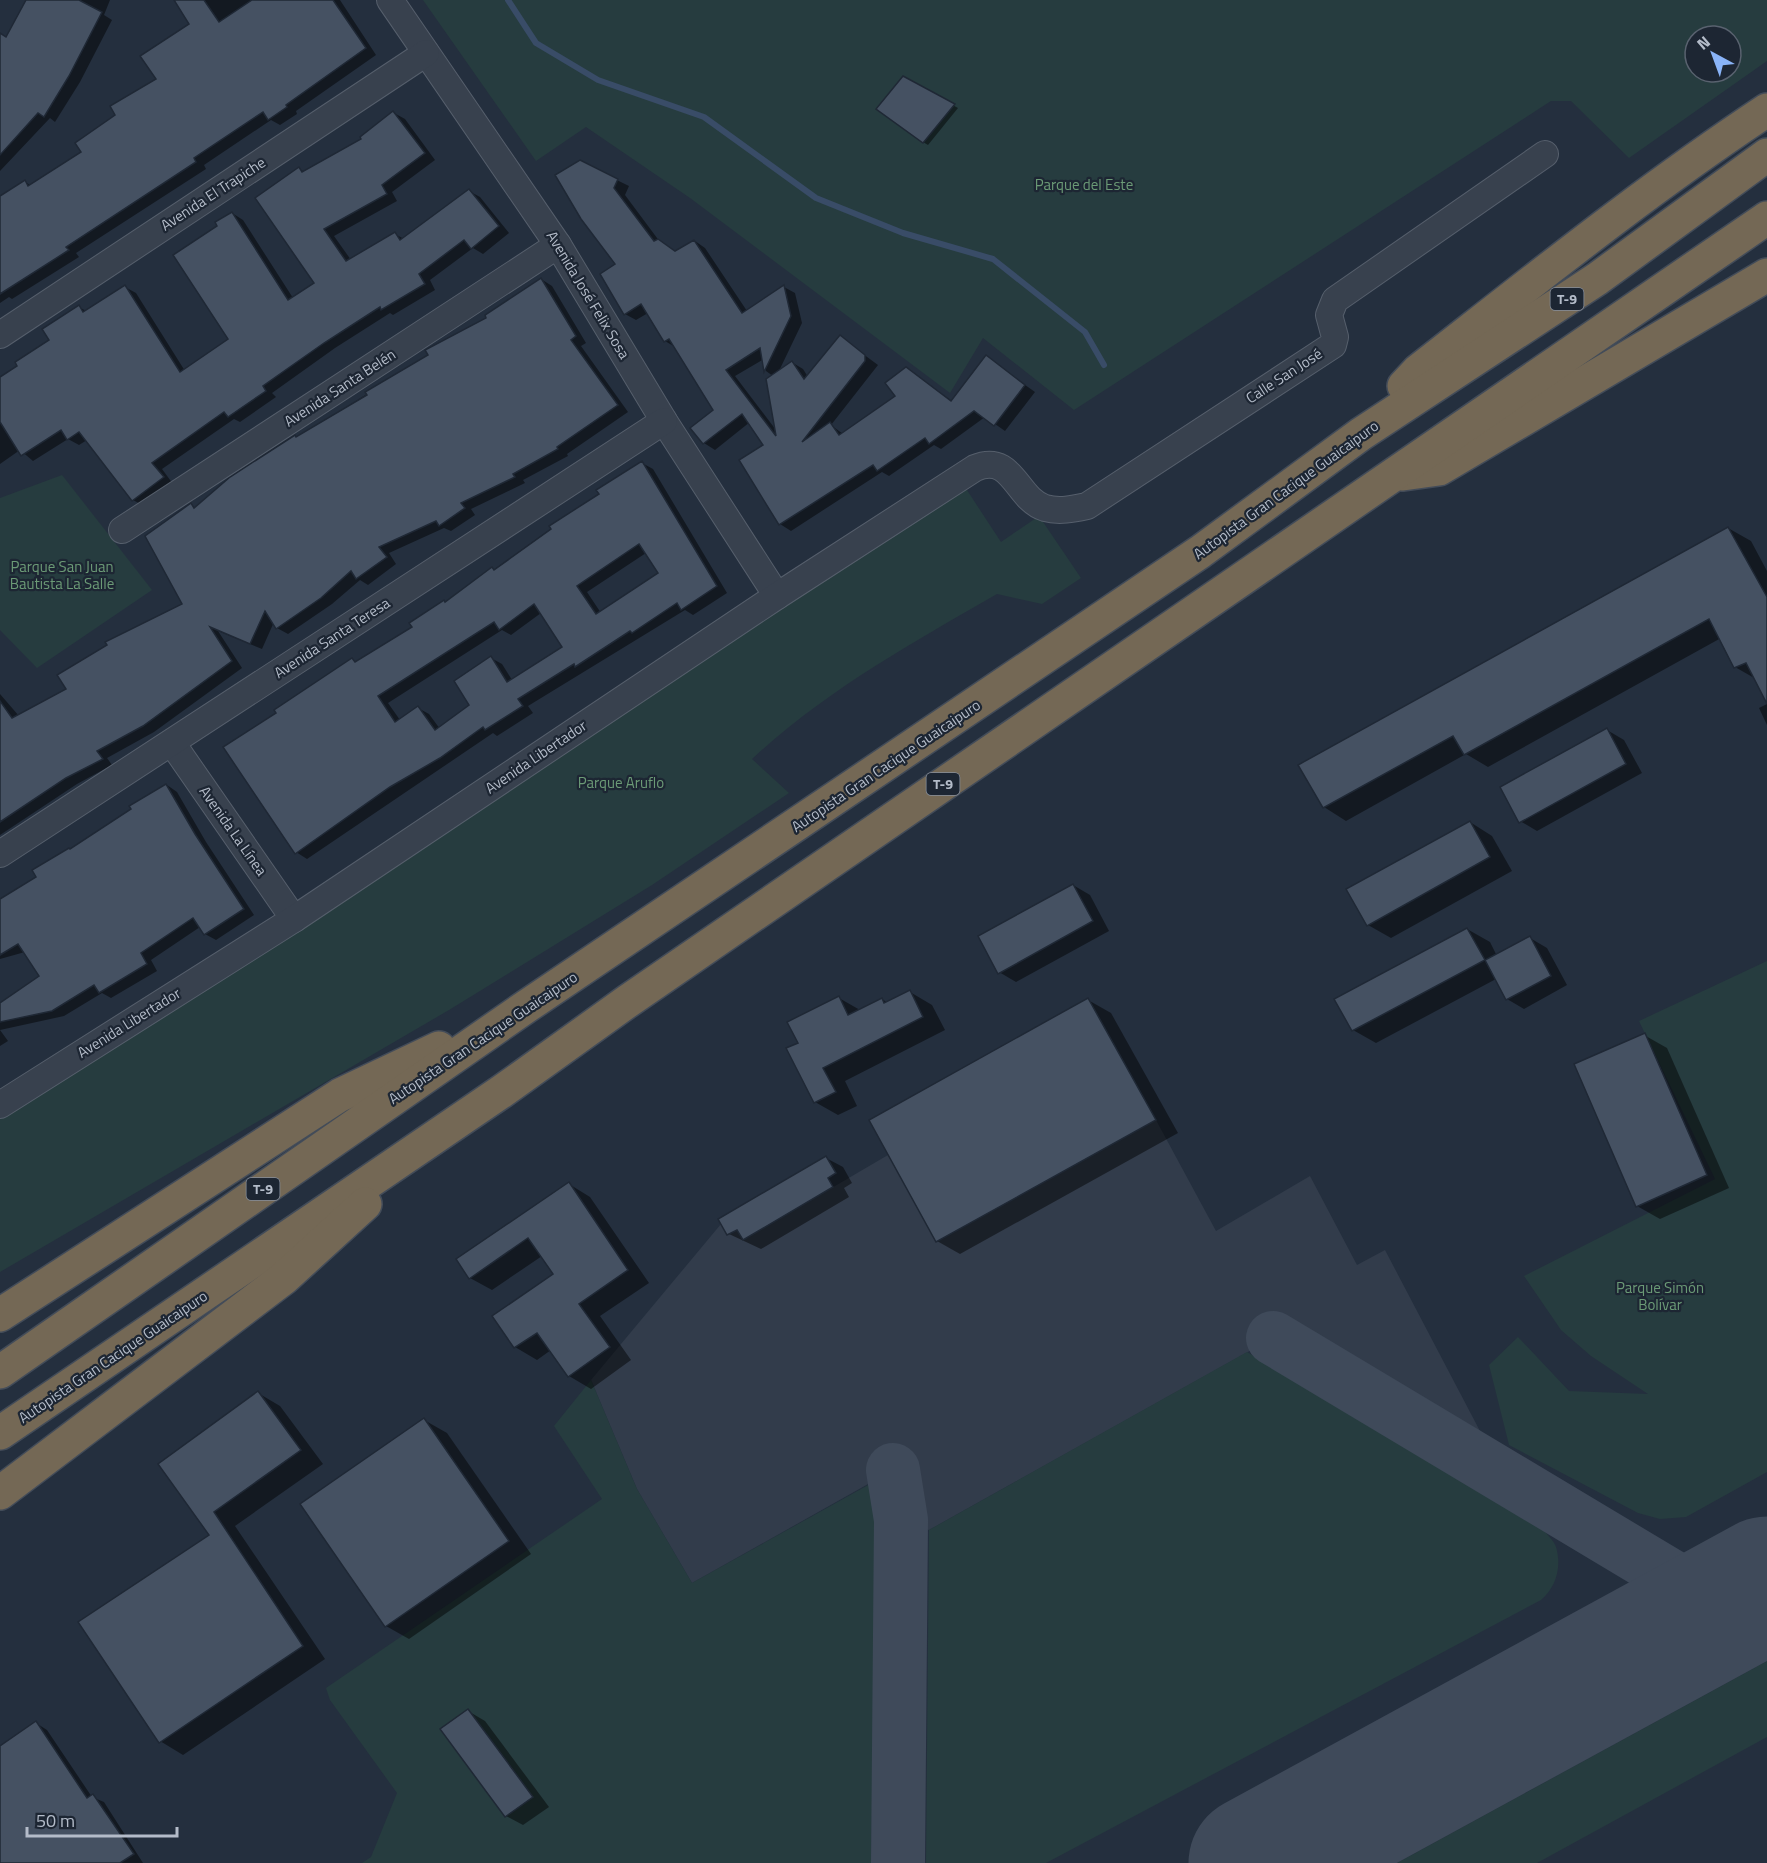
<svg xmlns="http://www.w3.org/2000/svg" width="1767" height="1863" viewBox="0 0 1767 1863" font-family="'Titillium Web',sans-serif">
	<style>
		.airport { fill: #323c4b }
		.green { fill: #263c3f; fill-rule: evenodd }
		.shadow { fill: #0007; fill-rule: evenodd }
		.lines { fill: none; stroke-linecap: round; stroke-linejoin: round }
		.stream { stroke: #394c67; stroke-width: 6 }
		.taxiway { stroke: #3f4a5a; stroke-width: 54 }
		.runway { stroke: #3f4a5a; stroke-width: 135 }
		.building { fill: #455162; stroke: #1f2835; stroke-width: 1.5; fill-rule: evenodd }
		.minor-casing { stroke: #565f6c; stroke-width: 28 }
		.highway-casing { stroke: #434c59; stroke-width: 36 }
		.minor { stroke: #38414e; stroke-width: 26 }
		.highway { stroke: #746855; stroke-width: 33 }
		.labels { text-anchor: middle; stroke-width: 4.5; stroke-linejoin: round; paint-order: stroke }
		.shield { fill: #1d2633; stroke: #878f9c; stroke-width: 1.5 }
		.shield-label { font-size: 14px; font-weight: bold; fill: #b4bcc9 }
		.park-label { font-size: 15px; fill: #6b9a76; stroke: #1d2633 }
		.street-label { font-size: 15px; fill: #b4bcc9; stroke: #1d2633 }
	</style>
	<rect width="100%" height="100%" fill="#242f3e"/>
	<path class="airport" d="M1156 1120 1216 1231 1310 1176 1357 1265 1385 1250 1502 1473 1273 1338 929 1530 901 1520 893 1470 692 1583 637 1489 591 1380 721 1224 727 1235 737 1230 743 1240 888 1155 937 1242Z"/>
	<g class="green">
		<path d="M423 0H1767V61L1629 158 1571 101H1551L1074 410 983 338 950 393 690 198 586 127 536 161ZM1695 36H1731V72H1695Z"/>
		<path d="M62 475 152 590 37 668 0 630V498Z"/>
		<path d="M963 484 1001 542 1039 516 1081 578 1042 604 997 594C912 643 825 691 752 759L789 793 652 885 449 1010 0 1272V1106Z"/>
		<path d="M1767 961V1472L1686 1517 1660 1519 1638 1513 1509 1445 1489 1365 1518 1337 1569 1391 1648 1394 1591 1356 1561 1330 1524 1276 1715 1179 1639 1021Z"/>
		<path d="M1247 1352 1541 1527C1545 1533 1554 1540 1556 1547 1562 1567 1556 1587 1541 1600L1046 1863H926L929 1530Z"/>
		<path d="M591 1380 637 1489 692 1583 879 1479 871 1863H362L371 1857 397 1793 330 1700 326 1688 602 1499 554 1426Z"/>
		<path d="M1767 1661V1737L1537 1863H1397Z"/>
	</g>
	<g class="shadow">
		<path d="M28 0H110L104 15 112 20 80 82 55 122 50 118 0 171V36L7 38Z"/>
		<path d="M187 0H340L376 55 296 111 297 114 280 125 271 120 204 165 206 169 76 253 79 257 12 299 9 297 0 303V197L25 182 32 186 83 153 117 115 158 80 191 24Z"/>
		<path d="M903 78 958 108 928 145 923 142Z"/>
		<path d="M394 113 405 119 435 160 392 192 397 201 334 236 351 260 395 234 404 239 469 191 480 197 509 233 483 254 473 248 430 280 435 290 393 315 390 313 335 348 272 393 276 397 240 422 234 419 162 469 173 484 144 506 133 500 87 440 79 445 68 439 33 461 20 450 0 464V379L51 340 79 307 86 311 125 287 136 293 185 371 230 340 219 227 232 213 243 220 293 298 316 284 299 169 305 172 364 139Z"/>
		<path d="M580 162 629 186 625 195 660 242 676 252 695 241 705 248 747 311 784 287 795 293 802 323 778 373 793 363 803 369 808 377 840 337 878 365 831 425 843 434 897 396 917 376 952 401 986 357 1035 392 1005 431 985 417 941 449 934 445 889 476 882 472 791 531 780 524 765 446 750 422 715 450 704 443 715 411 675 347 665 341 648 313 636 320 625 314 618 264ZM764 359 766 371 773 376 776 430 735 376Z"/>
		<path d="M541 279 552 286 586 343 581 346 628 412 567 454 568 456 523 480 525 483 471 509 475 515 451 531 444 528 389 553 396 564 368 585 360 580 332 604 288 634 277 628 274 622 262 649 218 631 242 668 154 732 107 758 112 765 77 784 0 835V694L19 716 68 690 184 604 191 505 196 508 297 438 488 318Z"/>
		<path d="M642 463 653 469 727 593 693 615 685 610 528 706 533 713 497 736 493 733 307 859 296 852 278 714 352 660 357 663 414 627ZM646 553 660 574 601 613 587 592ZM541 613 564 647 512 680 502 664 491 658 471 706 440 729 429 714 418 708 400 720 388 703 502 630 511 635Z"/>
		<path d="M1728 528 1751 541 1767 571V701L1756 679 1735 667 1721 638 1488 767 1466 754 1346 821 1324 807Z"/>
		<path d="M1767 704V725L1759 708Z"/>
		<path d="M1607 730 1624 740 1642 773 1537 831 1520 821Z"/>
		<path d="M167 785 177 792 206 842 254 915 216 940 205 934 200 927 151 960 157 971 111 998 102 993 64 1016 0 1030 8 1041 0 1046V1005L41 977 25 952 0 959V901L38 877 71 851Z"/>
		<path d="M1470 822 1492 836 1512 871 1391 938 1368 925Z"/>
		<path d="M1073 885 1090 895 1109 931 1016 982 999 972Z"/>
		<path d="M1467 929 1490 942 1497 956 1530 938 1547 948 1567 985 1524 1009 1507 999 1496 979 1376 1043 1353 1030Z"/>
		<path d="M910 992 932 1005 945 1030 845 1081 857 1106 838 1115 815 1102 800 1043 839 998 860 1010 882 999 888 1003Z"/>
		<path d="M1088 1000 1111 1013 1178 1133 960 1254 937 1241 871 1121Z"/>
		<path d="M1644 1035 1667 1048 1729 1188 1660 1219 1637 1206Z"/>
		<path d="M826 1158 843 1167 852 1183 844 1188 849 1197 761 1249 729 1234 720 1220Z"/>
		<path d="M569 1184 590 1197 649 1283 600 1316 631 1360 591 1389 569 1376 551 1350 537 1360 515 1347 555 1275 542 1256 492 1290 470 1278Z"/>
		<path d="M258 1393 280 1406 323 1464 235 1526 325 1659 183 1755 160 1741 211 1535 160 1464Z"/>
		<path d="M424 1420 447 1433 531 1554 409 1639 386 1626Z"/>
		<path d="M468 1711 485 1721 549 1807 523 1825 506 1816Z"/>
		<path d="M36 1723 47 1730 92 1797 104 1802 143 1863H0V1748Z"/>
	</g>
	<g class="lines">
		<path class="stream" d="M508 0 536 43 598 80 704 117 816 198 903 233 993 259 1085 332 1104 365"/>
		<g class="taxiway">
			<path d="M1273 1338 1724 1608"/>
			<path d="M893 1470 901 1520 898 1863"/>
		</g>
		<path class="runway" d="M1256 1863 1767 1584"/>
	</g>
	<g class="building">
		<path d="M26 0H79L102 12 69 76 44 117 38 113 0 155V33L6 37Z"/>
		<path d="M174 0H204L219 22 252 0H333L366 48 286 105 287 107 268 120 263 112 194 158 196 162 66 247 69 250 0 294V196L25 180 28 186 81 152 75 143 115 115 110 106 156 79 140 56 189 24Z"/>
		<path d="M903 76 955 104 923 143 876 109Z"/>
		<path d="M393 111 425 153 382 185 387 194 324 229 346 261 395 232 400 240 469 189 499 226 471 249 464 240 419 274 425 284 381 310 380 307 324 343 263 386 266 391 228 417 224 412 152 463 164 477 132 501 79 432 67 440 61 430 21 456 0 422V377L17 366 15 362 49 340 42 329 79 305 83 312 125 285 180 372 228 339 173 255 217 226 215 222 232 212 288 300 314 283 255 198 299 167 302 172 361 139 360 137Z"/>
		<path d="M580 160 618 179 614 188 654 241 658 239 675 251 694 240 742 313 784 285 791 316 764 372 760 348 726 370 776 436 766 379 792 361 804 379 840 335 865 355V361L802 442 830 422 839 435 895 396 885 383 906 367 951 401 986 355 1025 385 994 426 974 411 929 444 925 438 877 471 873 465 779 525 739 460 763 445 742 414 703 444 690 428 713 410 669 339 664 342 641 304 624 315 600 274 615 264 581 219 555 175Z"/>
		<path d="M541 278 576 336 571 340 618 405 557 447 558 449 513 474 515 477 461 503 465 508 439 526 436 521 379 547 387 557 356 579 351 571 321 598 276 629 265 611 250 644 210 627 232 661 143 726 97 751 103 759 66 778 0 822V701L12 718 66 689 57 675 107 645 105 642 182 604 145 536 191 503 194 508 230 477 295 435 296 437 367 395 365 392 428 355 425 350 486 318 485 315Z"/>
		<path d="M642 461 717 586 681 610 677 603 632 633 630 631 575 667 574 664 518 699 523 706 485 730 483 727 440 758 390 787 295 854 223 747 276 713 274 710 352 658 355 662 412 627 409 623 444 600 445 602 492 567 494 570 551 529 549 526 599 494 596 490ZM639 544 658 573 596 614 577 586ZM534 604 562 647 507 682 491 656 454 681 469 705 435 730 418 706 395 722 378 696 494 622 499 630Z"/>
		<path d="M1728 527 1767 597V704L1746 663 1734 668 1709 619 1464 755 1453 736 1323 808 1298 765Z"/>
		<path d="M1607 728 1626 764 1519 823 1500 787Z"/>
		<path d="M166 784 195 834 244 909 204 935 193 918 141 953 147 964 99 993 94 985 52 1011 0 1022V1003L39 976 18 944 0 955V899L36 877 32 870 69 848 70 849 131 809 129 806Z"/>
		<path d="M1470 821 1490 857 1367 926 1346 889Z"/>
		<path d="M1073 884 1093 921 998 974 978 936Z"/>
		<path d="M1467 928 1485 960 1352 1031 1334 999Z"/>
		<path d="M1530 936 1551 976 1506 1000 1485 960Z"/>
		<path d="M910 990 923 1017 823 1068 836 1092 814 1103 786 1048 798 1043 787 1022 839 996 848 1015 882 998 884 1003Z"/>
		<path d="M1088 998 1156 1120 936 1242 869 1120Z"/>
		<path d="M1645 1033 1707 1175 1636 1207 1574 1064Z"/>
		<path d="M826 1156 836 1173 828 1178 833 1187 743 1240 737 1230 727 1235 718 1219Z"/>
		<path d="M569 1182 628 1270 579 1304 610 1347 568 1377 537 1333 514 1348 492 1316 553 1274 528 1238 469 1279 456 1259Z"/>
		<path d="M258 1391 301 1450 214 1512 303 1646 159 1743 78 1622 209 1535 158 1464Z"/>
		<path d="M424 1418 509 1541 385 1627 300 1504Z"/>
		<path d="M468 1709 533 1797 505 1817 440 1729Z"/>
		<path d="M36 1721 87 1798 93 1794 134 1854 120 1863H0V1746Z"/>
	</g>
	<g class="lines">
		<g class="minor-casing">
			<g id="minor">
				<path d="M390 0 558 245 664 421 777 596"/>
				<path d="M0 335 426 53"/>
				<path d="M122 530 558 245"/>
				<path d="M172 743 294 919"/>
				<path d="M0 854 664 421"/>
				<path d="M0 1105 294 919 777 596 975 468C1013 452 1016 499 1045 508 1059 512 1073 509 1087 506L1333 345 1335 337 1329 315 1335 300 1545 154"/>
			</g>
		</g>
		<g class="highway-casing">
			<g id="highway">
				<path d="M1404 386 1418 371C1532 282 1646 190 1767 110"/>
				<path d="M1403 474 1439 469 1767 275"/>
				<path d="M0 1315 340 1095 439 1048"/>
				<path d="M0 1372 527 1006 1200 552 1361 434 1597 279 1767 155"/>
				<path d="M0 1433 501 1092 628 1001 1767 218"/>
				<path d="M0 1493 284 1278 365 1204"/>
			</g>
		</g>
		<use href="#minor" class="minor"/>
		<use href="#highway" class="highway"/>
	</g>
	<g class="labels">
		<g class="shield">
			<rect x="1550.5" y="288" width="33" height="22" rx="4.5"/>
			<rect x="926.5" y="773" width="33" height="22" rx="4.5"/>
			<rect x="246.5" y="1178" width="33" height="22" rx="4.5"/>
		</g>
		<g class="shield-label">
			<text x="1567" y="304">T-9</text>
			<text x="943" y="789">T-9</text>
			<text x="263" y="1194">T-9</text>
		</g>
		<g class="park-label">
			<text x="1084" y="190">Parque del Este</text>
			<text x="62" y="572">Parque San Juan<tspan x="62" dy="17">Bautista La Salle</tspan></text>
			<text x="621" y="788">Parque Aruflo</text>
			<text x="1660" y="1293">Parque Simón<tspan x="1660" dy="17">Bolívar</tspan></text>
		</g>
		<g class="street-label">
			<text transform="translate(213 194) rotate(-33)" y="5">Avenida El Trapiche</text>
			<text transform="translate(588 295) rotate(59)" y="5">Avenida José Felix Sosa</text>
			<text transform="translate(1284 376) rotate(-33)" y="5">Calle San José</text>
			<text transform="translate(340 388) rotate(-33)" y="5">Avenida Santa Belén</text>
			<text transform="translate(1286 490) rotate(-36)" y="5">Autopista Gran Cacique Guaicaipuro</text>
			<text transform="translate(332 638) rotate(-33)" y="5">Avenida Santa Teresa</text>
			<text transform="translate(536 757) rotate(-34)" y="5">Avenida Libertador</text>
			<text transform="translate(886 766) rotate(-34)" y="5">Autopista Gran Cacique Guaicaipuro</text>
			<text transform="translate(233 831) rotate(55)" y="5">Avenida La Línea</text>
			<text transform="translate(129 1023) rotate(-32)" y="5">Avenida Libertador</text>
			<text transform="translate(483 1038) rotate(-34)" y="5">Autopista Gran Cacique Guaicaipuro</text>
			<text transform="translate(113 1357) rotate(-34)" y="5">Autopista Gran Cacique Guaicaipuro</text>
		</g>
	</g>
	<g transform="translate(1713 54) rotate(319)"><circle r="28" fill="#1d2633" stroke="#59626f" stroke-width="1.5"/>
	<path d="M0-4.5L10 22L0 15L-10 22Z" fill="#8ab4f8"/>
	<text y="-9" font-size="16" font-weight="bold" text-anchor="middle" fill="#b4bcc9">N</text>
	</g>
	<path d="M27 1827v9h150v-9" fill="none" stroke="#b4bcc9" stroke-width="3"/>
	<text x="36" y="1827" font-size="18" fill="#b4bcc9" stroke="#1d2633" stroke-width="4.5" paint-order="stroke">50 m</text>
</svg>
